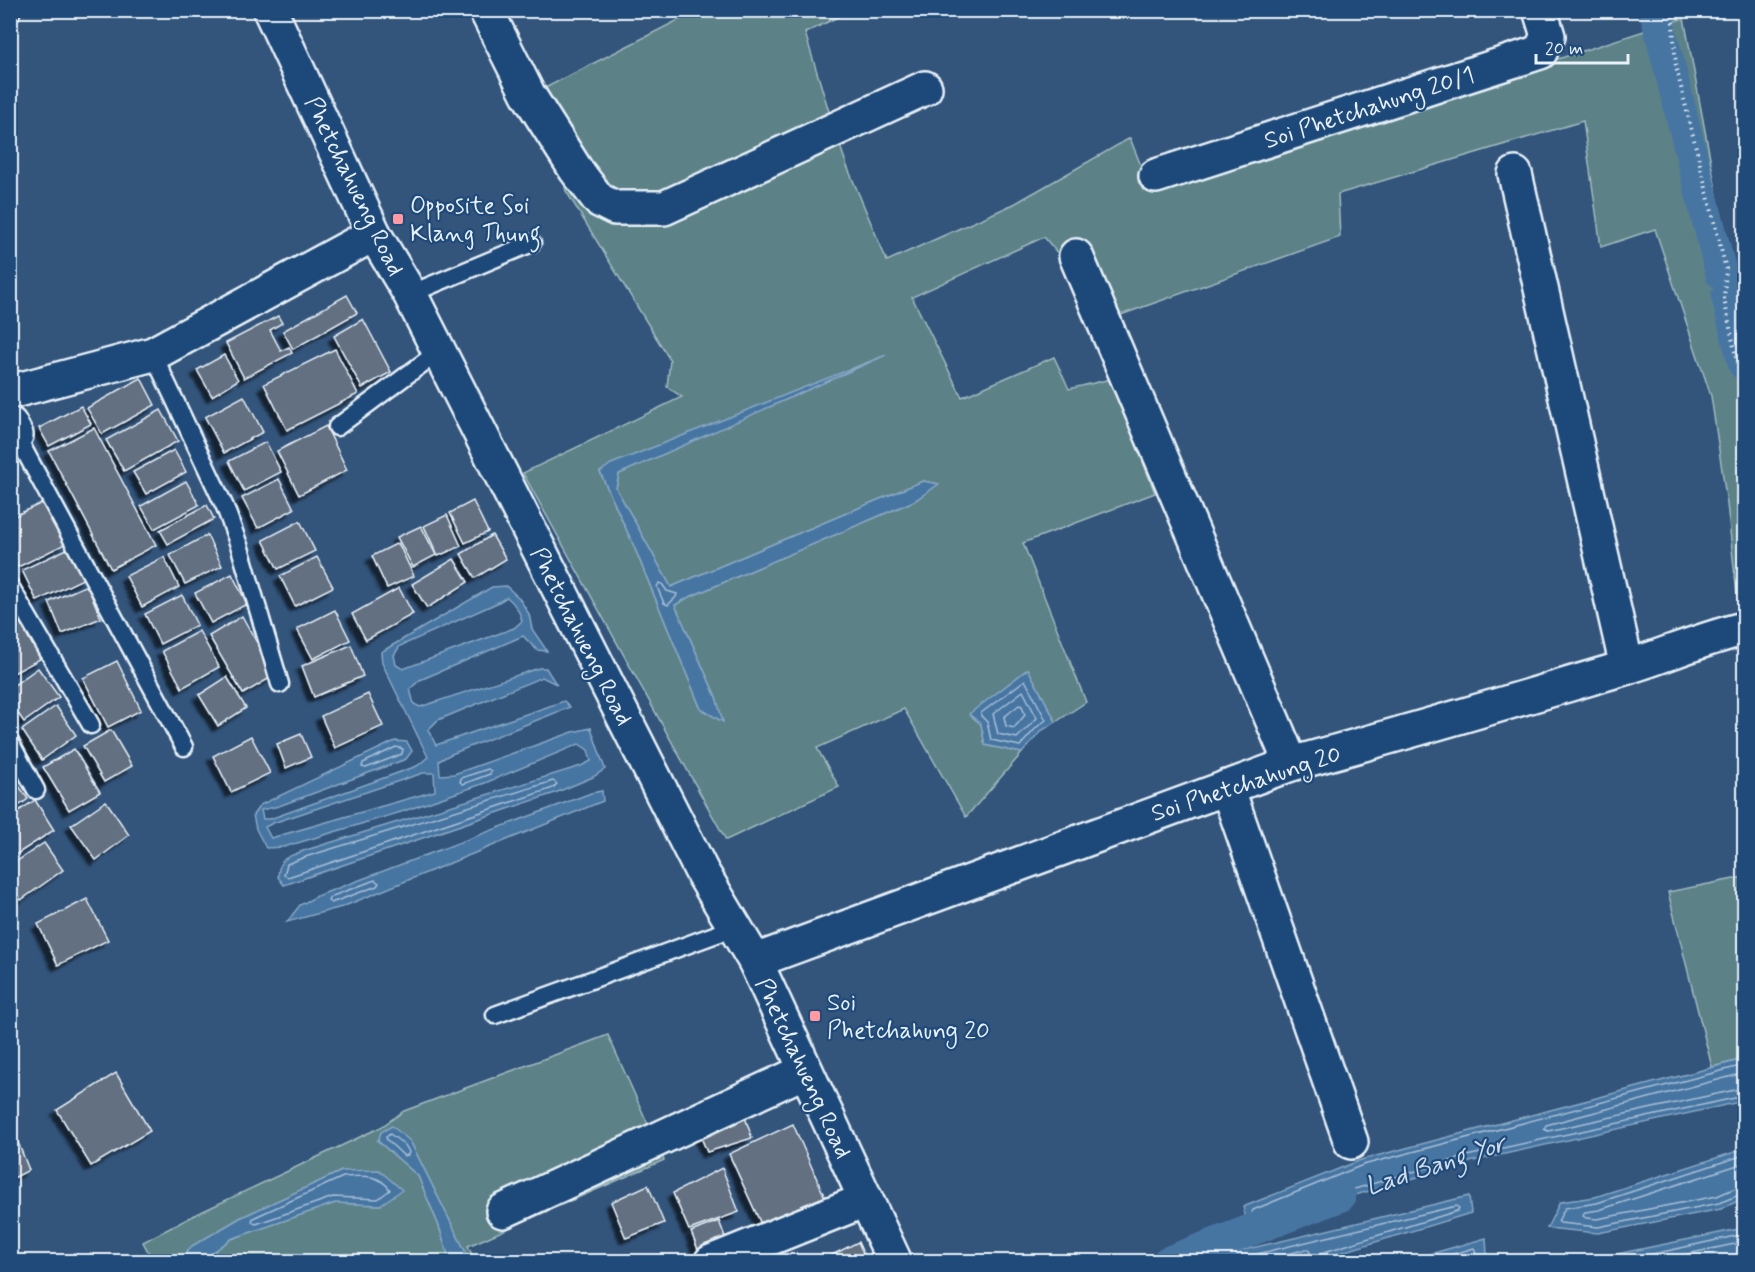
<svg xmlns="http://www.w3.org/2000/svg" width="1755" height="1272" viewBox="0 0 1755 1272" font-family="Mynerve,sans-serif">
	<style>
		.green { fill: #5b8288; stroke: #a2bac0; stroke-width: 1.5; fill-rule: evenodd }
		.water { fill: #4675a2; stroke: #87a7c4; stroke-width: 1.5; fill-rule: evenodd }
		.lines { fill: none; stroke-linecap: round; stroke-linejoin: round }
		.shore { stroke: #a7bfd6; stroke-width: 1.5 }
		.canal { stroke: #4675a2; stroke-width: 32 }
		.building { fill: #637082; stroke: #e8f1f8; stroke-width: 1.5; filter: url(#shadow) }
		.lane-casing { stroke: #e8f1f8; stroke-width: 21 }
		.street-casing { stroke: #e8f1f8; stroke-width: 38 }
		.secondary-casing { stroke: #e8f1f8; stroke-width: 38 }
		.path { stroke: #e8f1f8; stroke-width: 4; stroke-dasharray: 1.5 4.5; stroke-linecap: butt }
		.lane { stroke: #1f4a7a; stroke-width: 16 }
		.street { stroke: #1f4a7a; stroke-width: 33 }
		.secondary { stroke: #1f4a7a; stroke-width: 33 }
		.poi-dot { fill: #ff9aa2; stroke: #1f4a7a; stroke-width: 2 }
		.labels { text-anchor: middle; stroke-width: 4.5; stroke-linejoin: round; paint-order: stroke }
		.street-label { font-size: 24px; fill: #e8f1f8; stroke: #1f4a7a }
		.poi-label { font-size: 24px; fill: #e8f1f8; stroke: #1f4a7a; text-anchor: start }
		.water-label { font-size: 26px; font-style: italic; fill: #d0deeb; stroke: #1f4a7a }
	</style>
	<defs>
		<filter id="shadow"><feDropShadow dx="-5.5" dy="5.5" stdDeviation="1.5" flood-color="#0009"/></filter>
	</defs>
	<rect width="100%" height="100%" fill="#33557c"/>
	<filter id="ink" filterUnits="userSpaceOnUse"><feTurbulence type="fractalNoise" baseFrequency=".0167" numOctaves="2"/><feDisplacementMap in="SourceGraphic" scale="12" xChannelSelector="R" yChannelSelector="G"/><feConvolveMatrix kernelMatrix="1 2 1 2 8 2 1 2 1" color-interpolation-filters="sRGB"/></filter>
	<g filter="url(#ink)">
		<g class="green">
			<path d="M696 11H850L805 33 831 118 667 190 624 200 592 174 541 90Z"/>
			<path d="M1684 18 1738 308 1744 318V611L1739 612 1727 504 1711 396 1655 229 1601 247 1583 121 1338 194 1340 237 1112 318 1044 237 912 297 962 397 1054 357 1069 389 1111 379 1155 493 1023 543 1086 702 1056 722 1028 669 970 715 981 724 985 745 1022 753 966 817 904 709 817 748 839 787 726 840 523 473 682 397 667 387 670 360 566 191 560 167 610 226 641 225 838 140 847 166 887 261 1014 204 1130 138 1151 191ZM867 363 619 474 616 488 671 587 923 481 938 484 914 501 687 598 675 605 716 697 722 721 701 709 633 544 600 472Z"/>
			<path d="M1744 877V1059L1712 1067 1668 892Z"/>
			<path d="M608 1035 664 1160 468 1246 475 1261H470L410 1141H378L418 1176 439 1226 450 1261H282L285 1259 278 1262 201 1261 231 1239 335 1203 380 1205 342 1171 240 1218 192 1246 179 1261H153L143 1242 197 1214 381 1127 404 1111Z"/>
		</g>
		<g class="water">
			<path d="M886 355 619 474 616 488 671 587 923 481 939 484 914 501 687 598 675 605 716 697 723 722 701 709 633 544 600 472 611 464Z"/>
			<path d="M506 586 519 598 529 614 532 629 547 651 537 650 523 636 420 680 410 689 414 704 420 707 539 668H546L556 684 542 677 438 720 428 730 436 745 564 701 570 707 449 755 439 761 440 775 454 774 573 732 591 728 605 769 593 777 555 793 284 885 278 877C279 857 286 858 303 851L581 766 591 761 588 750 579 744 485 783 401 812 284 847 266 848 256 829 253 815 260 805 395 741 407 742 412 751 406 759 279 806 261 810 263 819H270L417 766 428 757 382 663 381 652 492 587ZM507 597C515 604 520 611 522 621L514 628 403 669 396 665 394 655 400 646 497 603ZM423 773H434L435 791 271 838 265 827 273 823Z"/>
			<path d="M1028 669 1056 722 1041 731 1022 753 985 745 981 724 969 714Z"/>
			<path d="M602 791 603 801 342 907 287 922 300 905 317 896 591 793Z"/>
			<path d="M1744 1059V1101L1473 1161 1248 1226 1243 1207 1361 1160Z"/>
			<path d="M392 1126 410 1141 470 1261H450L439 1226 418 1176 378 1141 381 1132Z"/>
			<path d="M1744 1149V1198L1721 1209 1598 1233 1547 1228 1560 1202 1595 1197Z"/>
			<path d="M379 1170 402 1190 380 1205 335 1203 231 1239 201 1261H179L192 1246 240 1218 342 1171Z"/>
			<path d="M1469 1196 1471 1213 1313 1261H1198Z"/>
			<path d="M1744 1228V1261H1608L1617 1254Z"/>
			<path d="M1486 1238 1487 1256 1469 1261H1406Z"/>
		</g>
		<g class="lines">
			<g class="shore">
				<path d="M659 583 662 584 667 591 677 594 676 597 668 605 664 603 657 587Z"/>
				<path d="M1025 680 1046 720 1037 727 1020 746 991 740 987 722 981 716V713Z"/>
				<path d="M1023 691 1037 718 1017 738 998 734 993 714Z"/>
				<path d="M1019 705 1022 706 1025 715 1014 728 1006 726 1004 717Z"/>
				<path d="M396 747 403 749 402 754 366 768 362 767 363 763Z"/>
				<path d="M488 769 491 771 490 774 463 784 460 782 461 778Z"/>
				<path d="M553 781 557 784 553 788 288 877 284 875 287 864 305 857Z"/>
				<path d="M375 880 379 883 377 886 331 903 328 901 330 897Z"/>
				<path d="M1744 1065 1363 1165 1253 1210 1251 1215 1255 1218 1471 1155 1744 1096"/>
				<path d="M1744 1073 1546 1125 1544 1129 1548 1131 1744 1088"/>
				<path d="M390 1134 405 1145 409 1152 408 1155 404 1156 387 1140 386 1137Z"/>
				<path d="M1744 1155 1597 1203 1565 1208 1558 1221 1560 1223 1598 1227 1719 1203 1744 1193"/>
				<path d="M1744 1163 1599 1210 1585 1212 1583 1216 1586 1218 1597 1219 1717 1196 1738 1187 1744 1186"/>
				<path d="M343 1177C361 1176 380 1173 390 1190L378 1199 333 1197 256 1224 252 1222 253 1218Z"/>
				<path d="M1224 1262 1456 1206 1459 1208 1457 1211 1321 1253 1317 1256 1316 1262"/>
				<path d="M1256 1262 1307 1249 1310 1252 1308 1262"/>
				<path d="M1427 1262 1474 1248 1476 1252 1472 1257 1471 1262"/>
				<path d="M1617 1262 1744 1234"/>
				<path d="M1649 1262 1744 1242"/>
			</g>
			<g class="canal">
				<path d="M1655 10 1721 273"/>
				<path d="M1727 296 1744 364"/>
				<path d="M1168 1262 1340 1196"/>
			</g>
		</g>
		<g class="building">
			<path d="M347 295 357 313 293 349 283 331Z"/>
			<path d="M278 316 282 323 270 330 281 351 289 347 292 353 244 378 226 343Z"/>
			<path d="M363 319 391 372 362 388 334 336Z"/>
			<path d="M335 349 358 394 287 430 264 384Z"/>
			<path d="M224 355 238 380 212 396 197 370Z"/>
			<path d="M141 378 155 405 102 434 87 408Z"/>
			<path d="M244 396 263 432 224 453 205 417Z"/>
			<path d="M81 406 91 424 49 446 39 428Z"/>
			<path d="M161 410 178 441 124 471 106 440Z"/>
			<path d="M326 426 347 470 299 495 277 451Z"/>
			<path d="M94 428 156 545 111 569 49 451Z"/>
			<path d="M266 442 281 472 244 491 229 461Z"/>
			<path d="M174 450 186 472 146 494 133 472Z"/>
			<path d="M279 479 294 509 258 528 242 498Z"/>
			<path d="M186 481 199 505 154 529 141 506Z"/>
			<path d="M473 501 488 532 465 543 450 513Z"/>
			<path d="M44 502 65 544 18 567 10 552V518Z"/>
			<path d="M207 505 214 519 168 544 160 530Z"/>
			<path d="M447 515 461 546 438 556 424 526Z"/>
			<path d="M300 521 315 551 278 569 263 540Z"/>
			<path d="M421 526 436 555 413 567 397 537Z"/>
			<path d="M207 535 222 566 185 584 170 555Z"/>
			<path d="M492 535 506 559 475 578 461 554Z"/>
			<path d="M398 543 414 576 387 588 372 556Z"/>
			<path d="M71 547 85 578 37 601 22 570Z"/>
			<path d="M164 557 179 587 142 607 126 576Z"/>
			<path d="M317 557 333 587 295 606 280 576Z"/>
			<path d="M454 559 468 582 427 608 412 584Z"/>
			<path d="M232 574 247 604 211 623 195 593Z"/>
			<path d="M87 585 101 618 62 634 49 602Z"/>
			<path d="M399 588 413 614 366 640 352 614Z"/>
			<path d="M182 595 197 625 160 644 145 614Z"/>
			<path d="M10 604 40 659 10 675Z"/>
			<path d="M335 610 350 640 313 659 297 629Z"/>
			<path d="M242 616 275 675 243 694 209 636Z"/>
			<path d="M199 631 219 667 182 688 162 651Z"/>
			<path d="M351 645 363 676 314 697 302 666Z"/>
			<path d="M117 661 141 710 108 727 83 678Z"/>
			<path d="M38 668 59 697 24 722 10 702V688Z"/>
			<path d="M227 677 246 708 218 726 199 695Z"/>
			<path d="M368 694 383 726 335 748 321 716Z"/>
			<path d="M56 706 76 735 42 760 22 730Z"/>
			<path d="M111 730 132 766 104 782 83 746Z"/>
			<path d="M301 734 311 757 286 768 277 744Z"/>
			<path d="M251 736 270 773 231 792 213 756Z"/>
			<path d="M74 749 100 792 69 810 43 767Z"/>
			<path d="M10 773 28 799 10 812Z"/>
			<path d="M35 800 54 830 14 856 10 851V817Z"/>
			<path d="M106 801 129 835 96 860 71 825Z"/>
			<path d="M44 843 63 870 21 900 10 886V866Z"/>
			<path d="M87 899 108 940 58 965 38 924Z"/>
			<path d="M116 1073 150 1131 91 1166 57 1110Z"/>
			<path d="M743 1111 752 1138 707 1152 699 1132Z"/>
			<path d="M10 1122 29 1170 10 1180Z"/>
			<path d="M793 1124 826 1200 762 1226 729 1154Z"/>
			<path d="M722 1168 739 1212 689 1230 673 1193Z"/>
			<path d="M648 1185 664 1223 626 1238 611 1202Z"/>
			<path d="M719 1221 727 1242 699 1252 691 1232Z"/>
			<path d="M858 1242 867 1262H818Z"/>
		</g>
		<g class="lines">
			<g class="lane-casing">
				<g id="lane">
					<path d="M10 15 12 10"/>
					<path d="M410 294 532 243"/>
					<path d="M153 354 225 507 240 548 280 684"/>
					<path d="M337 427 438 352"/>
					<path d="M11 439 16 435 184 747"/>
					<path d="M10 586 91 725"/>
					<path d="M10 742 36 790"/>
					<path d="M495 1015 736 927"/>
				</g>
			</g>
			<g class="street-casing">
				<g id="street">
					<path d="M486 10 528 94 576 170 599 200 615 208H664L925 88"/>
					<path d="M1515 174 1627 667"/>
					<path d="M1156 176 1540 52 1548 36 1540 10"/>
					<path d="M1076 256 1291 764"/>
					<path d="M10 392 153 354 374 234"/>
					<path d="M10 424 16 435"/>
					<path d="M1227 787 1351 1142"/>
					<path d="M755 961 1291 764C1403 734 1513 701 1624 668 1664 656 1703 638 1744 629"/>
					<path d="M503 1211 805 1071"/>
					<path d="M711 1262 865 1200"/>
				</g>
			</g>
			<g class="secondary-casing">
				<path id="secondary" d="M270 10 374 234 410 294 702 872 755 961 895 1262"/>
			</g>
			<path class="path" d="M1672 10 1676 67 1726 269 1724 299 1744 395"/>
			<use href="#lane" class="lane"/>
			<use href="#street" class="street"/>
			<use href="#secondary" class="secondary"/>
		</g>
	</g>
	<g class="poi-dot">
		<rect x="392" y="213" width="12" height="12" rx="3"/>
		<rect x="809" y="1010" width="12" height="12" rx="3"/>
	</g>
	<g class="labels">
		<g class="street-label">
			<text transform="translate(1369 107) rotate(-18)" y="8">Soi Phetchahung 20/1</text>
			<text transform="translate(355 186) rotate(64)" y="8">Phetchahueng Road</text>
			<text transform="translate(582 636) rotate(63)" y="8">Phetchahueng Road</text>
			<text transform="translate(1246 783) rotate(-18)" y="8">Soi Phetchahung 20</text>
			<text transform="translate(804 1068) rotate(65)" y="8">Phetchahueng Road</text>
		</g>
		<g class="poi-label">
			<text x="410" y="213">Opposite Soi<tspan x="410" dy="28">Klang Thung</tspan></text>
			<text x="827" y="1010">Soi<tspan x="827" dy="28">Phetchahung 20</tspan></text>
		</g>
		<g class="water-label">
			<text transform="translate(1435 1164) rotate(-18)" y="9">Lad Bang Yor</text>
		</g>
	</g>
	<rect width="1755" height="1272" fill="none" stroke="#1f4a7a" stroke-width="36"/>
	<rect x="18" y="18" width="1719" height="1236" fill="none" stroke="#e8f1f8" stroke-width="2" filter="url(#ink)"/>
	<path d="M1536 54v9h92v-9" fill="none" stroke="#e8f1f8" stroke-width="3"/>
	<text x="1545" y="54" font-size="18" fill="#e8f1f8" stroke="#1f4a7a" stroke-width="4.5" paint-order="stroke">20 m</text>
</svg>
